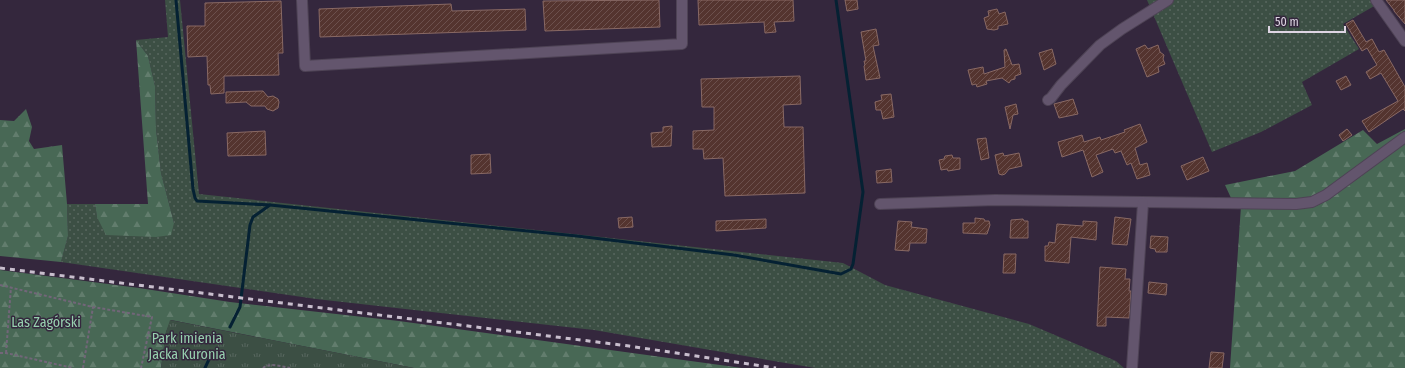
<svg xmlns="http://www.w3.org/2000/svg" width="1405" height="368" viewBox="0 0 1405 368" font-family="'Fira Sans Condensed',sans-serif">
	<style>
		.grass { fill: url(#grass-dots) }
		.forest { fill: url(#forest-firs) }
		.park { fill: url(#park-tufts) }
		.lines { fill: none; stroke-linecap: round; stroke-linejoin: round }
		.stream { stroke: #052133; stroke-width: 3 }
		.building { fill: url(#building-hatch); stroke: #896964 }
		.minor-casing { stroke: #4e4355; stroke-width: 12 }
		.path { stroke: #726679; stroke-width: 2; stroke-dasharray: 3 2; stroke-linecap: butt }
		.minor { stroke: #63556d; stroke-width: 10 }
		.rail { stroke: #c8becd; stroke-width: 3; stroke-dasharray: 5 5; stroke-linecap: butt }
		.labels { text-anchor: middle; stroke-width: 3; stroke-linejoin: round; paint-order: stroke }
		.park-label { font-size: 14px; fill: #97d1af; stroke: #34273d }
	</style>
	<defs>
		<pattern id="grass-dots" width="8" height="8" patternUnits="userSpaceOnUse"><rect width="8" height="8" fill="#3c4f44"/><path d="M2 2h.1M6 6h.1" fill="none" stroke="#58675f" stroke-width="1.8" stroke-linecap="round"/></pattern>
		<pattern id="forest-firs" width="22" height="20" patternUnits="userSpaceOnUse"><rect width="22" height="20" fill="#486855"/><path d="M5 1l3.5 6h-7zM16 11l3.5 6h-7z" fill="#627d6d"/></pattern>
		<pattern id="park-tufts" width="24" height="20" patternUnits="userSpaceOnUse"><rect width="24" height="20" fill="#3c4f44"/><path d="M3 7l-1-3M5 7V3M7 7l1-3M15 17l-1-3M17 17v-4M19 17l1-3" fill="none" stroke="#58675f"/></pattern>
		<pattern id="building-hatch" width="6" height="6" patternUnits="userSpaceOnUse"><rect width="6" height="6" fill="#54342f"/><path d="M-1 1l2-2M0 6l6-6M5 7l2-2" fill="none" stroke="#6c504d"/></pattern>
	</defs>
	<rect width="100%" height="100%" fill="#34273d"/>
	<g class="grass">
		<path d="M165 0H180L199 194 843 263 885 285 1029 324 1116 361 1124 368H815L594 330 316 299 61 262 68 236 67 204H95L97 217 174 223 161 173 156 129 155 86 148 56 136 40 168 37Z"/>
		<path d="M1147 0H1372L1376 5 1343 24 1359 49 1302 82 1312 105 1261 132 1212 152Z"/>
	</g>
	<g class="forest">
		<path d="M136 40 148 56 155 86 156 129 161 173 174 223 171 235 156 237 106 235 97 217 95 204H148Z"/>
		<path d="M26 109 32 127 29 141 34 149 62 145 67 204 68 236 61 262 0 256V120L14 121Z"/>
		<path d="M1405 129V368H1230L1241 206 1231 198 1225 185 1295 171 1363 130 1377 144Z"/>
		<path d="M0 270 139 288 230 302 399 321 742 368H414L171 320 166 332 161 368H0Z"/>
	</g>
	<path class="park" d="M170 320 414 368H161L166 332Z"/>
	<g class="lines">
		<g class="stream">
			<path d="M176 0 193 189 195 198 197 201 270 205 577 236 734 255 841 274 851 269 853 264 863 192 836 0"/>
			<path d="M230 327 240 307 250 225 253 217 270 205"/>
			<path d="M205 368 211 355"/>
		</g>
	</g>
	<g class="building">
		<path d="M659 0 660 27 545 31 543 1Z"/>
		<path d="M698 0H793L794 21 774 22 776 32 765 33 764 22 699 25Z"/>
		<path d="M845 0H857L858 9 847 11Z"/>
		<path d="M1386 0H1405V24L1394 11V10Z"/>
		<path d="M281 1 283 53H278L279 75 224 76V93L211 94 210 85H208L207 56 188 57 187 26H205V3Z"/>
		<path d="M451 4 452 11 525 9 526 30 320 37 319 9Z"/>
		<path d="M997 9 999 14 1005 12 1008 24 998 26V29L994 30 987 29 984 18 989 16 988 11Z"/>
		<path d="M1353 20 1366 42 1372 39 1379 52 1384 50 1405 87V111L1403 109 1369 132 1362 121 1398 101 1381 73 1370 79 1366 72 1377 65 1367 48 1362 51 1346 24Z"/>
		<path d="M876 29 879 45 873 46 880 78 866 80 864 66 865 65 864 61H866L861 32Z"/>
		<path d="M1145 45 1148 49 1158 45 1160 52 1164 55 1163 59 1165 64 1158 67 1159 72 1147 77 1136 49Z"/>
		<path d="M1006 49 1012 65 1019 64 1021 74 1015 76V79L1011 80 1009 83 1002 78 986 81 987 84 977 87 976 84 972 85 968 70 983 67 984 74 1005 67 1004 50Z"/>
		<path d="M1052 49 1056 64 1044 70 1039 53Z"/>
		<path d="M800 76 801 104 783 105 784 127H803L805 193 725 196 723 158 704 159 703 149H693V131L714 130V107H702L701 79Z"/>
		<path d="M1346 76 1351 85 1341 90 1336 81Z"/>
		<path d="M263 91 268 97 273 96 278 99 279 102 278 108 273 111 267 109 265 106H251L246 102 226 103V92Z"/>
		<path d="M891 94 894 117 883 119 881 110H876L875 102 882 100 881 95Z"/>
		<path d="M1073 99 1078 114 1059 118 1054 104Z"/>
		<path d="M1016 104 1018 114 1013 115 1010 129 1005 107Z"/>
		<path d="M1140 124 1147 142 1135 148 1140 165 1147 163 1150 175 1137 179 1131 163 1127 165 1121 151 1115 153 1113 149 1096 155 1103 172 1092 177 1083 150 1062 157 1058 142 1082 135 1084 142 1100 137 1101 140 1125 132 1124 130Z"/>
		<path d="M672 126 671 146 652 147 651 133 663 132V127Z"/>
		<path d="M1347 129 1352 135 1343 141 1339 135Z"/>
		<path d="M265 131 266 155 228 156 227 133Z"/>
		<path d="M986 138 989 158 981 160 977 139Z"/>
		<path d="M1003 153 1004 156 1019 153 1022 166 1009 169 1005 174 1002 175 999 174 995 155Z"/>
		<path d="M490 154 491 173 471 174V155Z"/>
		<path d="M952 155 953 158H960V169L948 171 947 169 941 170 939 160 944 159 945 156Z"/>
		<path d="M1203 157 1209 171 1187 180 1181 166Z"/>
		<path d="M891 169 892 182 877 183 876 171Z"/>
		<path d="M632 217 633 227 619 228 618 218Z"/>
		<path d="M1115 217 1131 219 1127 245 1112 244Z"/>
		<path d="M975 218 984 219 985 221H989L990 225 987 234 963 233V223H975Z"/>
		<path d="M766 219V228L716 231V221Z"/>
		<path d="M1023 219 1024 221H1028V238H1010L1011 220Z"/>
		<path d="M898 221 912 222 911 227 927 229 926 243H910L909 251 895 250Z"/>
		<path d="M1083 221 1097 222 1096 240 1071 237 1069 263 1045 261V246H1048L1049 242 1055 243 1057 224 1083 226Z"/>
		<path d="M1151 236 1168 237 1167 252H1156L1155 249 1150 248Z"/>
		<path d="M1004 254H1016L1015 273H1003Z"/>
		<path d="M1100 267 1126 269 1125 279H1130L1129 291H1131L1129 318 1106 317V326H1097Z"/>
		<path d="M1149 282 1167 284 1166 295 1148 293Z"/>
		<path d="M1211 352 1224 353 1222 368H1209Z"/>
	</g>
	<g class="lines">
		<g class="minor-casing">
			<g id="minor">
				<path d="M302 0 305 66 682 44V0"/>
				<path d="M1376 0 1405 41"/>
				<path d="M1048 100 1051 98 1061 85 1100 45 1122 29 1168 0"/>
				<path d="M880 204 995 200 1296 204 1312 202 1326 195 1405 137"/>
				<path d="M1132 368 1143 203"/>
			</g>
		</g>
		<g class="path">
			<path d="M0 285 93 307 152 317 141 368"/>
			<path d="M0 353H6L73 368"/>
			<path d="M6 353 11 287"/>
			<path d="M83 368 93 307"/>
			<path d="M263 368C270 362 282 367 291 368"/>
		</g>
		<use href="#minor" class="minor"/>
		<path class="rail" d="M0 268 629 346 776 368"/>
	</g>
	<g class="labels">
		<g class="park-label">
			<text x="46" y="327">Las Zagórski</text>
			<text x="187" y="343">Park imienia<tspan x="187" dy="16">Jacka Kuronia</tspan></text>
		</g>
	</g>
	<path d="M1269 26v6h76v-6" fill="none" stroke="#ded5e3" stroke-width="2"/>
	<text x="1275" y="26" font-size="12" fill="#ded5e3" stroke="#34273d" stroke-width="3" paint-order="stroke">50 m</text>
</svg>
